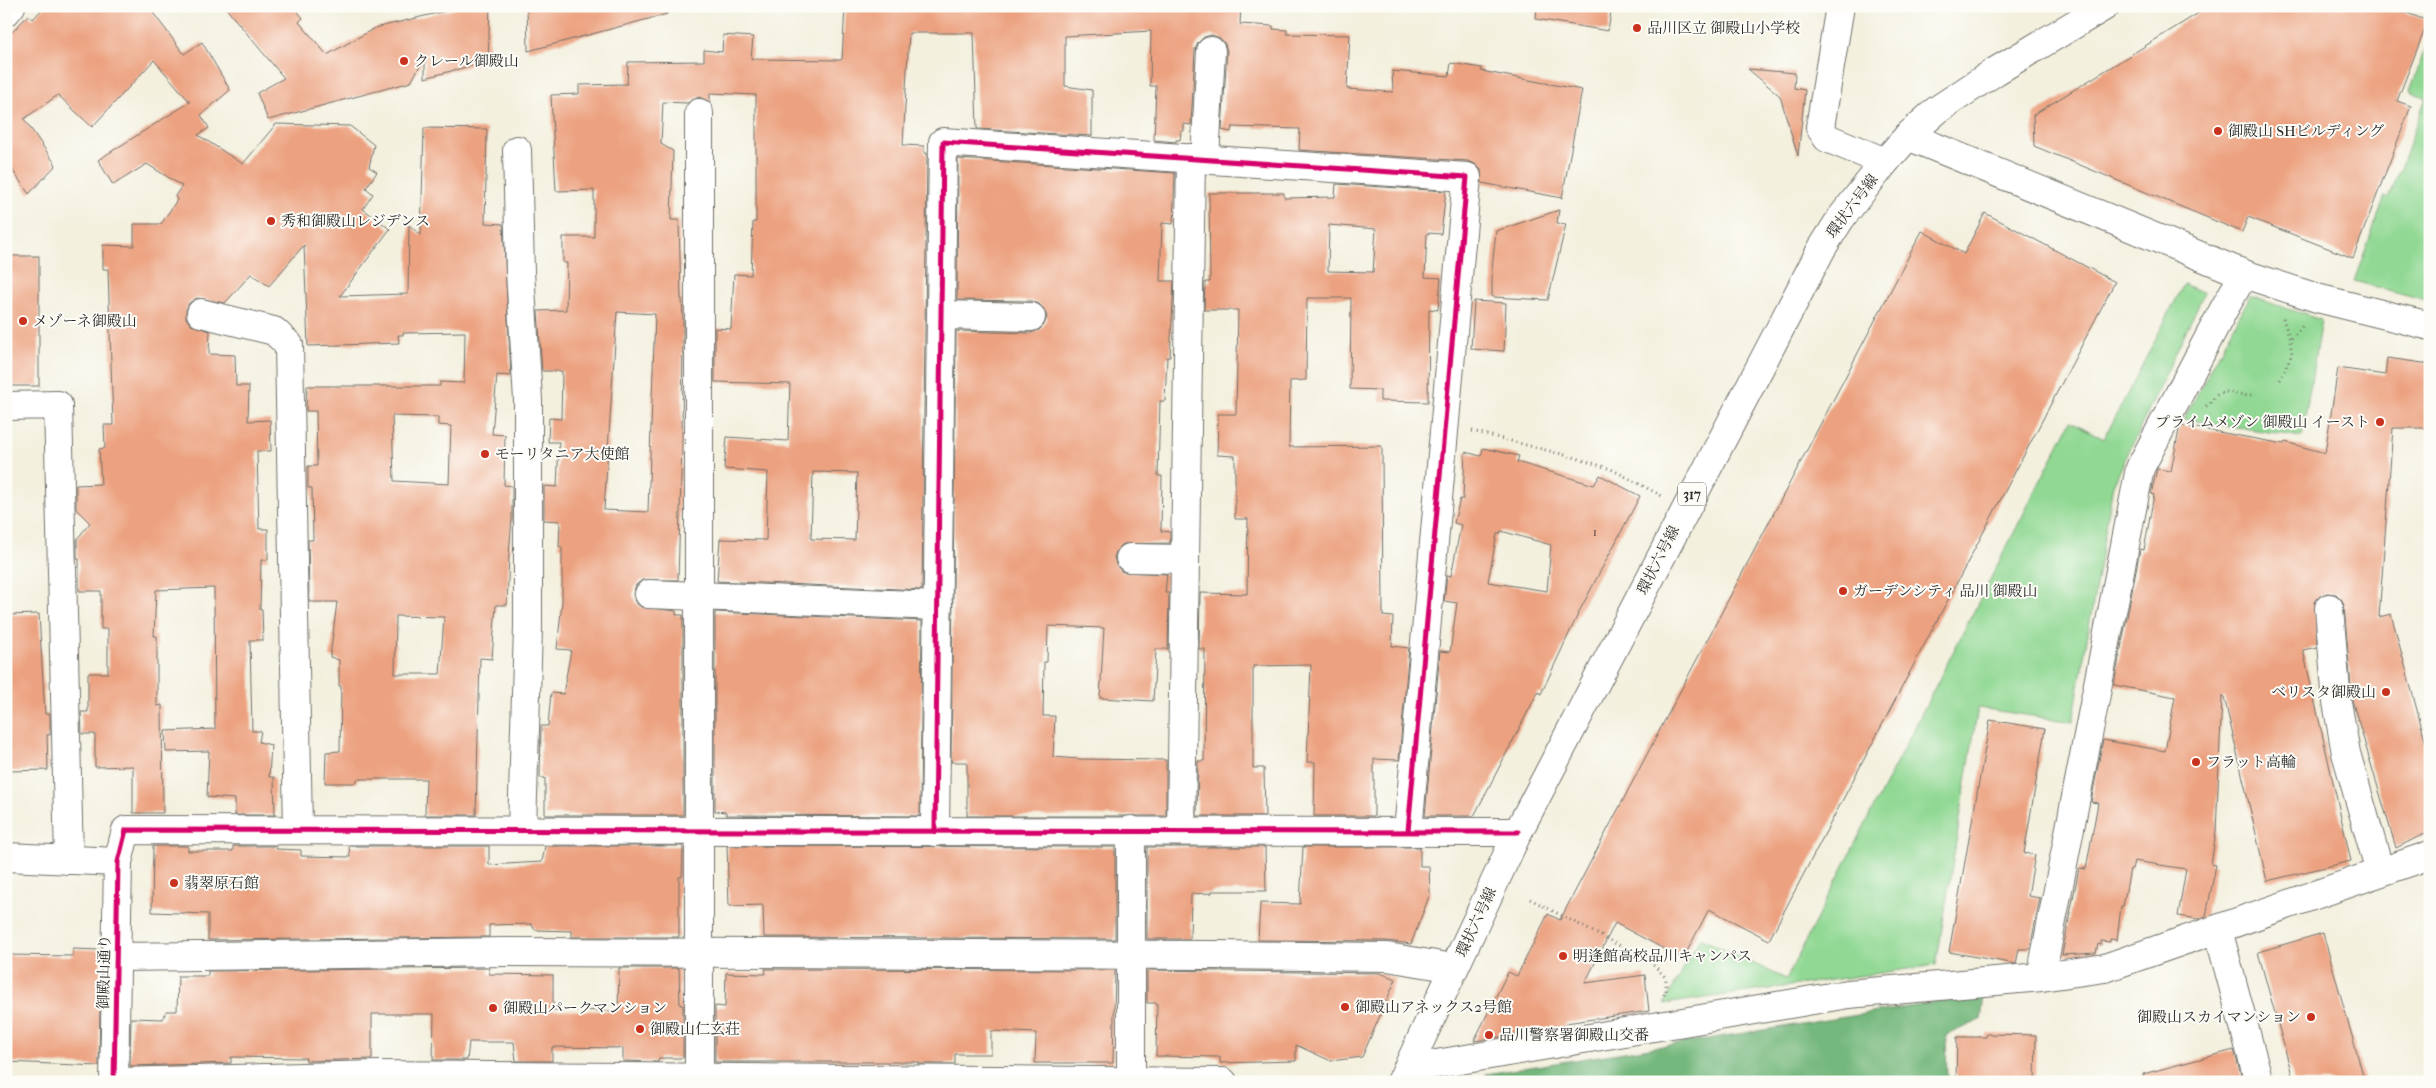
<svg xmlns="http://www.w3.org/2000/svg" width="2436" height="1088" viewBox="0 0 2436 1088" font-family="'IM FELL French Canon','Noto Serif JP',serif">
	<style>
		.green { fill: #90d893; stroke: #5e825f }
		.forest { fill: #74b87d; stroke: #507254 }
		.building { fill: #eca280; fill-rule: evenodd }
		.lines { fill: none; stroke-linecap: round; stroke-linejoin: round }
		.minor-casing { stroke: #71706a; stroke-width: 30 }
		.major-casing { stroke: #71706a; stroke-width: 30 }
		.path { stroke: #71706a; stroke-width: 3; stroke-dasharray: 1 4; stroke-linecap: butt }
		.minor { stroke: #fff; stroke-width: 28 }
		.major { stroke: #fff; stroke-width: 28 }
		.cycleway-casing { stroke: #fdfcf7; stroke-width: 8 }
		.cycleway { stroke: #d6006c; stroke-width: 5 }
		.poi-dot { fill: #c8321e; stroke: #fdfcf7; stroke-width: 2 }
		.labels { text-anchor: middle; stroke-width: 4; stroke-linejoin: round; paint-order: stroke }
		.number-label { font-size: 12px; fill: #5b4940 }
		.shield { fill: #fdfcf7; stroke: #6a6a68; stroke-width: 1 }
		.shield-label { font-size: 14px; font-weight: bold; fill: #2b2b2b }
		.poi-label { font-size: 15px; fill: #2b2b2b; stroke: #fdfcf7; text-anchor: start }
		.street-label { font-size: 15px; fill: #2b2b2b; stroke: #fdfcf7 }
	</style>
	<rect width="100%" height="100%" fill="#fdfcf7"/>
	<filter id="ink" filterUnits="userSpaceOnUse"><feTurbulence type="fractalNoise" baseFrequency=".02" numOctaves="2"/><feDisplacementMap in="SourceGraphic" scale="10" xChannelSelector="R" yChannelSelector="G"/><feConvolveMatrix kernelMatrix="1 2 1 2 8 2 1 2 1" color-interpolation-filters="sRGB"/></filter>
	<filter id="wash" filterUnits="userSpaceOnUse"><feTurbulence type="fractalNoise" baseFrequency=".0096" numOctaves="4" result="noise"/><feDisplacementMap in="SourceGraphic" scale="20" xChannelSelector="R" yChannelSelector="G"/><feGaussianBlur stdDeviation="1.12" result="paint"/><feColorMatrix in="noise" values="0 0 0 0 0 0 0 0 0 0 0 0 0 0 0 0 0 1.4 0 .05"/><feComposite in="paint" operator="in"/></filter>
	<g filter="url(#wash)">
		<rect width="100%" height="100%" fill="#f3f0de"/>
		<g class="green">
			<path d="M2430 35V301L2354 281 2385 196 2389 198 2426 98 2410 91Z"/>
			<path d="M2184 284 2204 293 2113 485 2073 722 1978 708 1936 965 1664 1004 1700 938 1786 979 2071 421 2104 439Z"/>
			<path d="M2250 296 2321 320 2302 437 2184 419Z"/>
		</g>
		<path class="forest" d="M1984 995 1981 1020 1946 1035 1947 1082H1487L1486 1074Z"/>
		<g id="blocks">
			<g class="building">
				<path d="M45 6H148L184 54 202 42 230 90 201 115 209 128 198 135 243 164 276 124 350 126 374 145 369 167 377 172 366 188 373 194 363 209 390 229 340 296 408 294 409 225 421 235 424 128 487 129 485 223 503 224 511 376 497 375 492 434 505 435 504 485 512 486V519L509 554 507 605H496L492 659 480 658 476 815H425L426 779H357V783H325L326 752 340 751 341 686H339V660L330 657 337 602H309L308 540H313L312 488H308V466H317L316 411H306L307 386H440V382L464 383 465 332 403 333V335H398L399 343 308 346 304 245 269 286 251 274 225 303 197 298 189 303 186 310V318L191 325 210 331 209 354 235 355 236 386H249L248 421 270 420 271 451H257L259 529H268V560H261L260 610H262L263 640H250L252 731H261L259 742 271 745 269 777H274L275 815H235V799L207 797 209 751 166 752 165 731 215 729 214 588 156 590 154 636H157V706L162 705 163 813H133V766L95 767V734H82L81 712H88V673H108V629H101V591H79V559H77V539L90 523 76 509V485L101 484 99 449 105 448 104 425H113L108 269H103V245L134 246V224H161L177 200 175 196 182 186 147 164 113 185 98 160 190 102 154 60 92 127 58 95 24 119 56 165 29 194 6 161V39L28 15 33 19ZM392 416 438 417V425L451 426 449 484 394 481ZM396 616 444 617 440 674H395Z"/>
				<path d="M224 6H293L303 18 299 22 327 55 375 28 466 6H490L488 61 425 78V57L411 82 268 120 257 93 284 78Z"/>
				<path d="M527 6H666L667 14 528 51Z"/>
				<path d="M886 6H1241L1240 24 1273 26V29L1287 30V34L1350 35 1347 89 1393 92 1392 71 1449 76 1451 63 1482 68 1481 71 1582 90 1562 198 1482 183 1481 170 1475 164 1468 161 1299 150 1300 129 1232 127 1231 132 1222 130 1227 51 1225 44 1220 38 1212 35 1204 37 1198 43 1195 50 1191 125 1184 124V131H1181L1180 140H1176V142L1154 140 1156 86H1150L1151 31 1065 36V86L1092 90V136L977 129 974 33H909L903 145 924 146V153H927L922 590 717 581 720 539 766 540 768 472 724 469 727 437 788 441 790 384 715 382V328L731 329 734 274 751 275 753 222H756V95L710 93V102L699 97 687 103 663 102 661 144 673 151 671 220H679L681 299H682L683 324 682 445 678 580H642L636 585 633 594 635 602 641 607 676 611V615H683V815H545V778H540L541 726H548L551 693 563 694 571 650 557 649 562 602V547H559L560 521 544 520V486L557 487 559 442H548L549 418 561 419 562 371H542L538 311 566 310 567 263H563V237H594V190L556 191 551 95 579 94V85L627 84 628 62 704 61V50L722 52 723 35 753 37 751 59 840 60 842 59 845 7 886 8ZM617 312 655 314 648 512 604 510ZM813 472 857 473 855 540 811 539Z"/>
				<path d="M1537 6H1612L1608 31 1536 19Z"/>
				<path d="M2210 6H2389L2428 21 2397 101 2411 106 2353 258 2248 217 2242 232 2034 146 2033 115Z"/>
				<path d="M1748 69 1795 73 1794 88 1805 90 1798 156 1780 96Z"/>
				<path d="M958 159 1175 173 1173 224 1162 223 1160 281H1174L1170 357H1167L1165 401H1160L1158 476H1162L1161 531 1170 532V543L1123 544 1117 550 1114 557 1116 565 1122 572 1167 574 1165 593H1169L1168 649H1156L1153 701 1100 698 1104 628 1048 626 1047 662H1044L1043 716H1055L1053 757 1079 759 1166 760V816H967V762H951L956 331 1031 333 1039 330 1044 325 1047 317 1044 309 1039 304 1032 301 957 300Z"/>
				<path d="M1336 184 1446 191 1441 234 1427 233 1425 277 1441 278 1438 310 1429 309 1428 402 1380 401V390L1350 389 1351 298H1307L1306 380 1290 381 1289 447 1382 446 1383 616 1393 617 1392 646 1409 648 1399 760 1374 759V816H1314L1315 762H1307L1311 665 1253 666V768H1264L1265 816H1197L1198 761H1204L1205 649H1199L1200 593 1247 594 1248 519H1235V456L1217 455 1218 414H1236L1238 310H1204L1205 282H1210L1209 193H1284V198L1335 197ZM1329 225 1376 229 1373 272 1328 271Z"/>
				<path d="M1559 210 1557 223 1566 224 1548 300 1492 297V269L1496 231Z"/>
				<path d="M1985 213 2115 282 1769 940 1709 909 1683 959 1615 923 1585 983 1645 975 1649 1011 1566 1023 1565 1026 1474 1041 1508 972 1517 976 1548 914 1560 920 1922 231 1964 254Z"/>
				<rect x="6" y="256" width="33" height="130"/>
				<path d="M1474 301 1506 303 1504 351 1471 349Z"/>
				<path d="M2387 358 2430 364V428H2393L2379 617 2391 614 2430 758V831L2396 848 2352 700 2344 606 2342 600 2336 594 2327 593 2320 596 2315 602 2317 647 2303 650 2351 861 2267 881 2224 697H2222L2216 832 2211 864 2216 865 2206 916 2198 919 2178 916 2186 869 2134 861 2132 869H2130L2123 906H2121L2117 940 2110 939V942L2101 941V945L2098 944 2096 953 2062 955 2079 868 2086 869 2098 803 2091 802 2103 740 2165 751 2175 697 2114 685 2140 549 2144 550 2154 495 2151 494 2157 469 2171 471 2180 425 2284 444 2285 442 2325 453 2338 368 2385 375Z"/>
				<path d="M1483 448 1519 456 1517 462 1594 485 1600 475 1640 496 1580 610 1541 694 1538 692 1474 816H1425L1440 651 1450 652 1457 603 1444 601 1447 575 1451 576 1461 525 1454 523 1460 499H1463L1465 452 1481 456ZM1501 531 1551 545 1547 591 1488 582 1497 534H1500Z"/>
				<path d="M715 612 922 621 920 816 726 815V812L715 811Z"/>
				<path d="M39 614 45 714H50V735H47L48 770 9 771 6 615Z"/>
				<path d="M1990 720 2045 729 2024 853 2035 855 2028 896 2040 898 2030 949H2019L2016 964 1949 952Z"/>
				<path d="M153 846H188V851H233V846H276V849L301 850V856L350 857 349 846H489V865L542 862 545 846H683L682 877H679V937H572V931L535 930 531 924 489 925V937L208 940V914L152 912Z"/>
				<path d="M727 846 1115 847V939L764 937 763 905 729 906Z"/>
				<path d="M1147 847H1265L1266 891H1212V893L1191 894 1190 939H1147Z"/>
				<path d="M1303 847H1420V866H1429L1430 894 1411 944 1387 941 1258 940 1260 903 1300 904Z"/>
				<path d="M2323 933 2365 1082H2294L2258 952Z"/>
				<path d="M73 949 101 950 99 1066 6 1062V955L73 956Z"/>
				<path d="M489 968V974L553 975V1010L618 1011 619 968H679L680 1005H683V1058H659L658 1062 623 1061V1048L552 1047V1061H516L514 1042H469L467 1060H433L434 1014H372V1059L306 1061V1058L231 1057V1063L130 1066 131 1018 163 1019 166 1011H177L178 976H208V971Z"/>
				<path d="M765 969 1115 970 1113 1063H1035L1036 1033 991 1031V1054H955V1064H919V1062H715V1006L725 1007 726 973 766 974Z"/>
				<path d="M1147 970 1380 973 1396 979 1362 1057 1331 1061 1296 1045V1061L1220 1063V1057L1156 1056 1157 1003H1147Z"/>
				<path d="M1987 1034 2036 1035 2035 1082H1956L1957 1037H1986Z"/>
				<path d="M2234 1050 2243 1082H2144L2143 1074Z"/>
			</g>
		</g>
	</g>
	<g filter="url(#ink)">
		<use href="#blocks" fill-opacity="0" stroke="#71706a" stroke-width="1"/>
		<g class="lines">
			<g class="minor-casing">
				<g id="minor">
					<path d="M1840 6 1820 127 1827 138 1885 162"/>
					<path d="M6 12 11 6"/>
					<path d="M699 113V1078"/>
					<path d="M1908 136 2244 274 2317 298 2430 326"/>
					<path d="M517 150 520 272 528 400V627L522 829"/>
					<path d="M1205 159 1211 51"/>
					<path d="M201 313 274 331 289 345 298 829"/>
					<path d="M941 315 1031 317"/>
					<path d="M6 406 58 405 69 860"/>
					<path d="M1130 558 1185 559"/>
					<path d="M649 594 938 606"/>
					<path d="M2329 608 2337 702 2346 753 2380 872"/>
					<path d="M1181 830 1191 158"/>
					<path d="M935 832 943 142 1467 177 1408 831"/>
					<path d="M6 857 118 862"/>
					<path d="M2218 930 2259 1082"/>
					<path d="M117 957 506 952 1212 955 1387 957 1454 968"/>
					<path d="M2041 977 2140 468 2225 307 2244 274"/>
					<path d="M1407 1069 1848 994 2041 977 2105 968 2430 855"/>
					<path d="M114 1082 118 862 126 830 1518 832"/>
					<path d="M120 1082 377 1075 1223 1082"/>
					<path d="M1131 1082V830"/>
				</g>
			</g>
			<g class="major-casing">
				<path id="major" d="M1401 1082 1518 832 1822 248 1841 218 1885 162 1908 136 1937 110 1996 71 2105 6"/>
			</g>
			<g class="path">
				<path d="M2283 318 2290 340"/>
				<path d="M2280 380 2292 354 2290 340 2304 324"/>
				<path d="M2206 406C2211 403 2214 396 2220 393 2232 389 2238 399 2255 394"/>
				<path d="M1472 431 1573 457 1611 469 1662 496"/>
				<path d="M1530 899 1651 962 1666 978V991L1663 997"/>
			</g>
			<use href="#minor" class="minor"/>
			<use href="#major" class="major"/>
			<g class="cycleway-casing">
				<g id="cycleway">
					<path d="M935 832 943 142 1467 177 1408 831"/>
					<path d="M114 1082 118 862 126 830 1518 832"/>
				</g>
			</g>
			<use href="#cycleway" class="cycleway"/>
		</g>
	</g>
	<g class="poi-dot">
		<circle cx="1637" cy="28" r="5"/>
		<circle cx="404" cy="61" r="5"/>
		<circle cx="2218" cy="131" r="5"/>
		<circle cx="271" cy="221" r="5"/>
		<circle cx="23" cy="321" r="5"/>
		<circle cx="2380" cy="422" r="5"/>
		<circle cx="485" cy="454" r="5"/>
		<circle cx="1843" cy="591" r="5"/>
		<circle cx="2386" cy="692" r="5"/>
		<circle cx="2196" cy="762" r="5"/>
		<circle cx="174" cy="883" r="5"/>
		<circle cx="1563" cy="956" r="5"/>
		<circle cx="1345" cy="1007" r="5"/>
		<circle cx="493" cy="1008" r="5"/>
		<circle cx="2311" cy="1017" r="5"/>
		<circle cx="640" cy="1029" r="5"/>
		<circle cx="1489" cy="1035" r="5"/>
	</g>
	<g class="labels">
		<g class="number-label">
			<text x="1595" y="536">1</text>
		</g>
		<rect class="shield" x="1678" y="482.5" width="28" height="23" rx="4"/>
		<g class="shield-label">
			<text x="1692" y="499">317</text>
		</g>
		<g class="poi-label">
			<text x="1647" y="33">品川区立 御殿山小学校</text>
			<text x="414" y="66">クレール御殿山</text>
			<text x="2228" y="136">御殿山 SHビルディング</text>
			<text x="281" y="226">秀和御殿山レジデンス</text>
			<text x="33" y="326">メゾーネ御殿山</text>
			<text x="2370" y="427" text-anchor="end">プライムメゾン 御殿山 イースト</text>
			<text x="495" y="459">モーリタニア大使館</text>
			<text x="1853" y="596">ガーデンシティ 品川 御殿山</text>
			<text x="2376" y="697" text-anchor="end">ベリスタ御殿山</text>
			<text x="2206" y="767">フラット高輪</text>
			<text x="184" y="888">翡翠原石館</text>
			<text x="1573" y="961">明逢館高校品川キャンパス</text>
			<text x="1355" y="1012">御殿山アネックス2号館</text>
			<text x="503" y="1013">御殿山パークマンション</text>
			<text x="2301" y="1022" text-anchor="end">御殿山スカイマンション</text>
			<text x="650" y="1034">御殿山仁玄荘</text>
			<text x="1499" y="1040">品川警察署御殿山交番</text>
		</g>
		<g class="street-label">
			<text transform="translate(1852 206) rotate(-53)" y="5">環状六号線</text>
			<text transform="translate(1658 560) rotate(-63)" y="5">環状六号線</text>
			<text transform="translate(1476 922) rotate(-65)" y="5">環状六号線</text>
			<text transform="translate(104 972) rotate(-89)" y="5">御殿山通り</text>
		</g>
	</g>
	<rect width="2436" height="1088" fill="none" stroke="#fdfcf7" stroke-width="25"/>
</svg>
